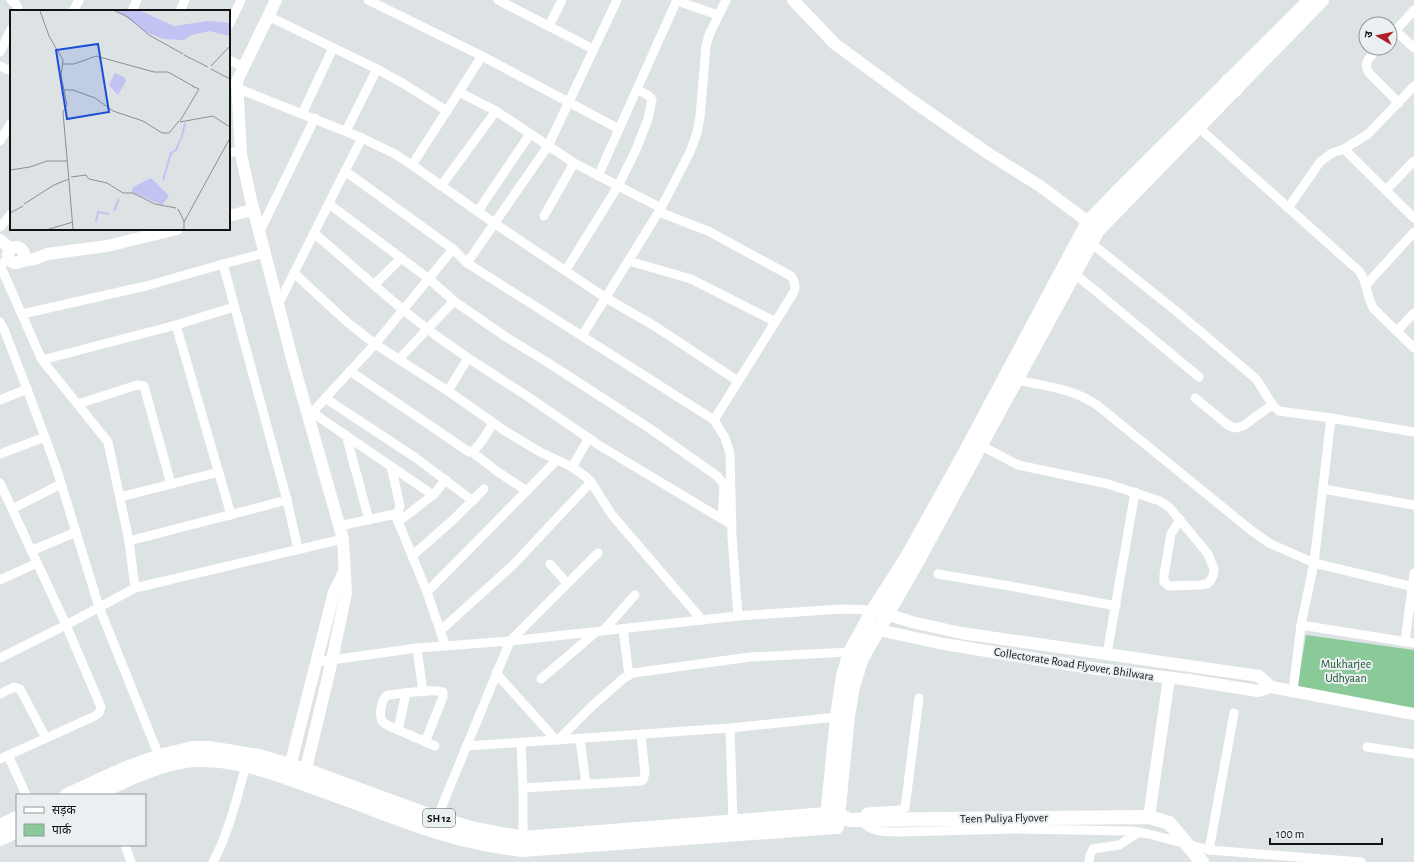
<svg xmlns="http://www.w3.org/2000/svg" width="1414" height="862" viewBox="0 0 1414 862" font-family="'Alegreya Sans','Noto Sans Devanagari',sans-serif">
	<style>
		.green { fill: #8aca99 }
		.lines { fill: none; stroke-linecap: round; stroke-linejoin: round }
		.street { stroke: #fff; stroke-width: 9 }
		.secondary { stroke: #fff; stroke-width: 12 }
		.primary { stroke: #fff; stroke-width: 14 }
		.highway { stroke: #fff; stroke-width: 16 }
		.labels { text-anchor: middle; stroke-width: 4; stroke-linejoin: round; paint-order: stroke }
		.shield { fill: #eaf0f2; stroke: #515555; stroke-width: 1 }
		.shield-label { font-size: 11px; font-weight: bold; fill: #101212 }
		.street-label { font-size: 12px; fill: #101212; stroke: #eaf0f2 }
		.park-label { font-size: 12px; fill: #1b532d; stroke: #eaf0f2 }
		.inset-river { fill: none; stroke: #c2c2f3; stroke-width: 2 }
		.inset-road { fill: none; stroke: #8b8f90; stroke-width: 1 }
		.view { fill: #1d4ed8; fill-opacity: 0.15; stroke: #1d4ed8; stroke-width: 2 }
		.inset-edge { fill: none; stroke: #101212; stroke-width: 2 }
	</style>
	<rect width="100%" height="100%" fill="#dde3e4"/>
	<path class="green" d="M1306 635 1414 650V712L1296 695Z"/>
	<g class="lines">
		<g class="street">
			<path d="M11 0C15 3 18 5 18 11"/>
			<path d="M368 0 482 56 619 129"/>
			<path d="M498 0 593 49"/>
			<path d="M677 1 718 15"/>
			<path d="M73 11 79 0"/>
			<path d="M132 11 137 0"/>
			<path d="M180 11 185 0"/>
			<path d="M268 16 377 69 404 84 447 111"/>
			<path d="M229 25 241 0"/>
			<path d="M549 26 562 0"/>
			<path d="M1396 31 1414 48"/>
			<path d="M1390 37 1414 10"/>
			<path d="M1379 48C1371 56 1362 62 1369 73L1399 103"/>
			<path d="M0 52 11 29"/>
			<path d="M229 60 244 67"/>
			<path d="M0 66 11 71"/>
			<path d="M237 88 362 138 345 171"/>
			<path d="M459 92 496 111 574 163 661 208 690 152 697 133 700 117 706 46 709 35 726 0"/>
			<path d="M302 114 333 48"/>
			<path d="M1198 127 1359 271C1368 282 1366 297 1374 309L1414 348"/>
			<path d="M346 131 377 69"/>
			<path d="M362 138 395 154 412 165 494 223 606 298 653 325 738 381"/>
			<path d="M0 141 11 123"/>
			<path d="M1344 149 1414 218"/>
			<path d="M229 153 241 150"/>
			<path d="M412 165 482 56"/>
			<path d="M598 176 677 0"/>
			<path d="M441 186 496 111"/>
			<path d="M1386 190 1414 161"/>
			<path d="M329 204 429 279 454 301 506 337 547 362 652 430 717 476 723 483 724 487 722 519"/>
			<path d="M1288 208 1320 162 1332 153 1344 149 1368 134 1414 86"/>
			<path d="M478 211 530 134"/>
			<path d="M659 212 708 231 791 276C795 281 796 286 794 292L714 420"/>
			<path d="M544 216 574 163"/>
			<path d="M0 227 11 214"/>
			<path d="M259 233 315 118"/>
			<path d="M314 233 403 310 438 337 468 358 527 396 597 444 732 525"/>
			<path d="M1091 243 1176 311 1255 378C1264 388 1269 404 1279 411L1331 418 1414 432"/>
			<path d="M629 261 691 279 774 321"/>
			<path d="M467 263 582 336 661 208"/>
			<path d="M223 264 287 500 298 549"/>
			<path d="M0 265 42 360 108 442 129 541 135 588"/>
			<path d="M0 265 9 259"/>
			<path d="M566 270 618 186 635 152 648 119 652 100 650 97 646 94 637 90"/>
			<path d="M294 273 347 322 375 344 448 391 505 431 540 452 572 467 586 477 591 482 612 515 702 620"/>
			<path d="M1074 273 1199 377"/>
			<path d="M374 285 401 258"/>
			<path d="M1366 285 1414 232"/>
			<path d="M278 305 345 171 453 249 467 263 548 146 617 0"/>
			<path d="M22 314 146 286 223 264 265 253"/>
			<path d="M0 322 5 332 27 389 56 467 99 607 161 761"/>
			<path d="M176 325 231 515"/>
			<path d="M1397 331 1414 313"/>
			<path d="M582 336 714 420 725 438 730 453 732 537 738 616"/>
			<path d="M399 359 454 301"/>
			<path d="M42 360 176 325 234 307"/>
			<path d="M350 371 469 452C478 451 488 431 493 423"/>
			<path d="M1016 380C1045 386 1071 388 1097 405L1252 531 1269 543 1314 563 1414 587"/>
			<path d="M448 391 468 358"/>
			<path d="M325 398 416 458 473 501"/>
			<path d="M1195 398 1228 425 1235 428 1243 426 1272 405"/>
			<path d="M0 400 27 389"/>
			<path d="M78 404 137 385 144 386 171 484"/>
			<path d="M313 413 433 495"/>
			<path d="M308 417 375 344 453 249"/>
			<path d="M346 435 369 520"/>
			<path d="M980 445 1018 465 1108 484 1160 501 1169 507 1208 554 1214 569 1213 576 1210 581 1207 584 1200 585 1169 586 1164 582V575L1171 534 1180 519"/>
			<path d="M472 452 498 472 527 491"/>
			<path d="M0 454 45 437"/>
			<path d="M572 467 589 438"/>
			<path d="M0 483 66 625 101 707 99 713 95 716 0 759"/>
			<path d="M1323 489 1414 505"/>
			<path d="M120 497 219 472"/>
			<path d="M12 509 61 484"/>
			<path d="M395 514 427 592 445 645"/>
			<path d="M398 522 433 495 446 480"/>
			<path d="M339 526 395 514 398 512 400 506 391 466"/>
			<path d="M129 541 287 500"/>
			<path d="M31 551 76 532"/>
			<path d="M412 556 453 520 484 489"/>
			<path d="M550 564 567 583"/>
			<path d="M938 574 1010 586 1116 606"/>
			<path d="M0 580 37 563"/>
			<path d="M427 592 557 460"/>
			<path d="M1301 625 1414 643"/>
			<path d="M623 629 629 675"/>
			<path d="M441 630 513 565 591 482"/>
			<path d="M603 631 635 595"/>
			<path d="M1405 642 1414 573"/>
			<path d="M417 648 423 692"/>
			<path d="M1107 654 1135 492"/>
			<path d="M0 658 66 625 135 588 343 539"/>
			<path d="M317 662 417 648 510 641 738 616 841 609 873 610"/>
			<path d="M496 673 556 740"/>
			<path d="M541 679 596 632"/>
			<path d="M1293 691 1301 625 1314 563 1331 418"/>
			<path d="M0 694 14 687 20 689 46 738"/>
			<path d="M919 698 905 808 900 810 867 812 860 820C872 832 882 832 899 832L1014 829 1131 831 1149 834 1209 850 1361 862"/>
			<path d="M730 728 733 821"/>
			<path d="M398 730 406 693"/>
			<path d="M580 739 586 784"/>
			<path d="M558 740 591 707 624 678 633 673 750 657 850 652"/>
			<path d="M425 742 443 697V692C434 688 399 694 388 695 381 699 378 716 383 722 385 724 387 725 389 726L435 746"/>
			<path d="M521 743 523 788V838"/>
			<path d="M466 746 730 728 837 717"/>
			<path d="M1367 747 1414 754"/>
			<path d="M8 755 26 795"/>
			<path d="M523 788 641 781 643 780 645 773 641 735"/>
			<path d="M437 818 510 641 598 553"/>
			<path d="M125 845 131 862"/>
			<path d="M1209 850 1234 713"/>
			<path d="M213 862C229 832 237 798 246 765"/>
			<path d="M1089 862 1090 855 1093 849 1119 845 1139 832"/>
		</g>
		<g class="secondary">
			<path d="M276 0 237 81 241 154 250 196 294 366 343 539 346 593 332 660 304 777"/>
			<path d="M793 0 835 44 914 102 989 154 1040 186 1095 227"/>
			<path d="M229 216 253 210"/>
			<path d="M0 240 11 249"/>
			<circle cx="16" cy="255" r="8"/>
			<path d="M21 261 35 259 47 254 107 246 177 229"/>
			<path d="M880 612 912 622 961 633 1259 676 1271 687 1414 714"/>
			<path d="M869 628 944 644 1090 668 1189 680 1258 691 1271 687"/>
			<path d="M288 774 334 592 344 572"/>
			<path d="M1149 817 1169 678"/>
		</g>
		<g class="primary">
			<path d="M67 795 126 768 159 756 193 748H209L259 756 306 770 437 818 475 829 523 838 827 814 838 815 850 820 1149 817 1169 823 1202 862"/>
			<path d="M95 795C121 782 157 765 185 761 233 755 282 776 326 792 375 809 424 831 475 842 490 846 506 848 522 850L835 827"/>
			<path d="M0 826 17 818"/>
			<path d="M826 827 837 717 843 676 850 652 873 610 907 557 961 460 1088 222 1120 189 1310 0"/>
			<path d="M837 827 848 716 853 686 862 658 917 562 1098 230 1322 0"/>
			<path d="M0 839 17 831"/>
		</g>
		<path class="highway" d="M1228 82 1235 89"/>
	</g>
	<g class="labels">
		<rect class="shield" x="423" y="809" width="32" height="18" rx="3"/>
		<g class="shield-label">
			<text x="439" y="822">SH 12</text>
		</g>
		<g class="street-label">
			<text transform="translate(1074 664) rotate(9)" y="4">Collectorate Road Flyover, Bhilwara</text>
			<text transform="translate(1004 818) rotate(-1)" y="4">Teen Puliya Flyover</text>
		</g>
		<g class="park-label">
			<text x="1346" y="668">Mukharjee<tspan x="1346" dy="14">Udhyaan</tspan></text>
		</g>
	</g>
	<g transform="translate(10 10)">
		<rect width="220" height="220" fill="#dde3e4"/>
		<path d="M107 1H131L164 16 198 11 220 13V26L199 21 182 25 174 30 154 29 138 23ZM105 63 114 67 116 71 108 85 99 75ZM141 168 159 186 152 195 122 182 123 177Z" fill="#c2c2f3"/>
		<path class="inset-river" d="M171 130 175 113M153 170 161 143 166 140 170 130M104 201 109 189M86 212 88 202 99 204"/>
		<path class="inset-road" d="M30 1 39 26 53 50 51 65 57 95 53 102 56 137M105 1 118 7 139 25 173 44M174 45 198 57M52 54H64L86 46 144 62H158L183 76M201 56 220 36M201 59 220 69M54 80H63L85 88 103 101 133 111 152 123H159L169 111M170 111 189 79 182 76M170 112 203 106 220 117M56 136 63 219M0 160 20 157 37 151H57M61 167 76 165 79 169 97 173 113 183H123L145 194 166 198M14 194 44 175 59 169M168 199 174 211V219M0 203 13 196M174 212 220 128M39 219 63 212"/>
		<path class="view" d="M88 34 99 102 57 109 46 40Z"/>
		<rect width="220" height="220" class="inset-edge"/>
	</g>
	<rect x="16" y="794" width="130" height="52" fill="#eaf0f2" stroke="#939798"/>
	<rect x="24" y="807" width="20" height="6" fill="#ffffff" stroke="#939798"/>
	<text x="52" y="814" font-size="12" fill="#101212">सड़क</text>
	<rect x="24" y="824" width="20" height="12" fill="#8aca99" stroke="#939798"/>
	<text x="52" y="834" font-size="12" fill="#101212">पार्क</text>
	<g transform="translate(1378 36) rotate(279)"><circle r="19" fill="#eaf0f2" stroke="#939798"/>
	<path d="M0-3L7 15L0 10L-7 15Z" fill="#b01e28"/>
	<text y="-6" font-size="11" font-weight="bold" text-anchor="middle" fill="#101212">उ</text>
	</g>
	<path d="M1270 838v6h112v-6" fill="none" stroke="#101212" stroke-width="2"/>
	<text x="1276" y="838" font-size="12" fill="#101212" stroke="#eaf0f2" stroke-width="3" paint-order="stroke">100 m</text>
</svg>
